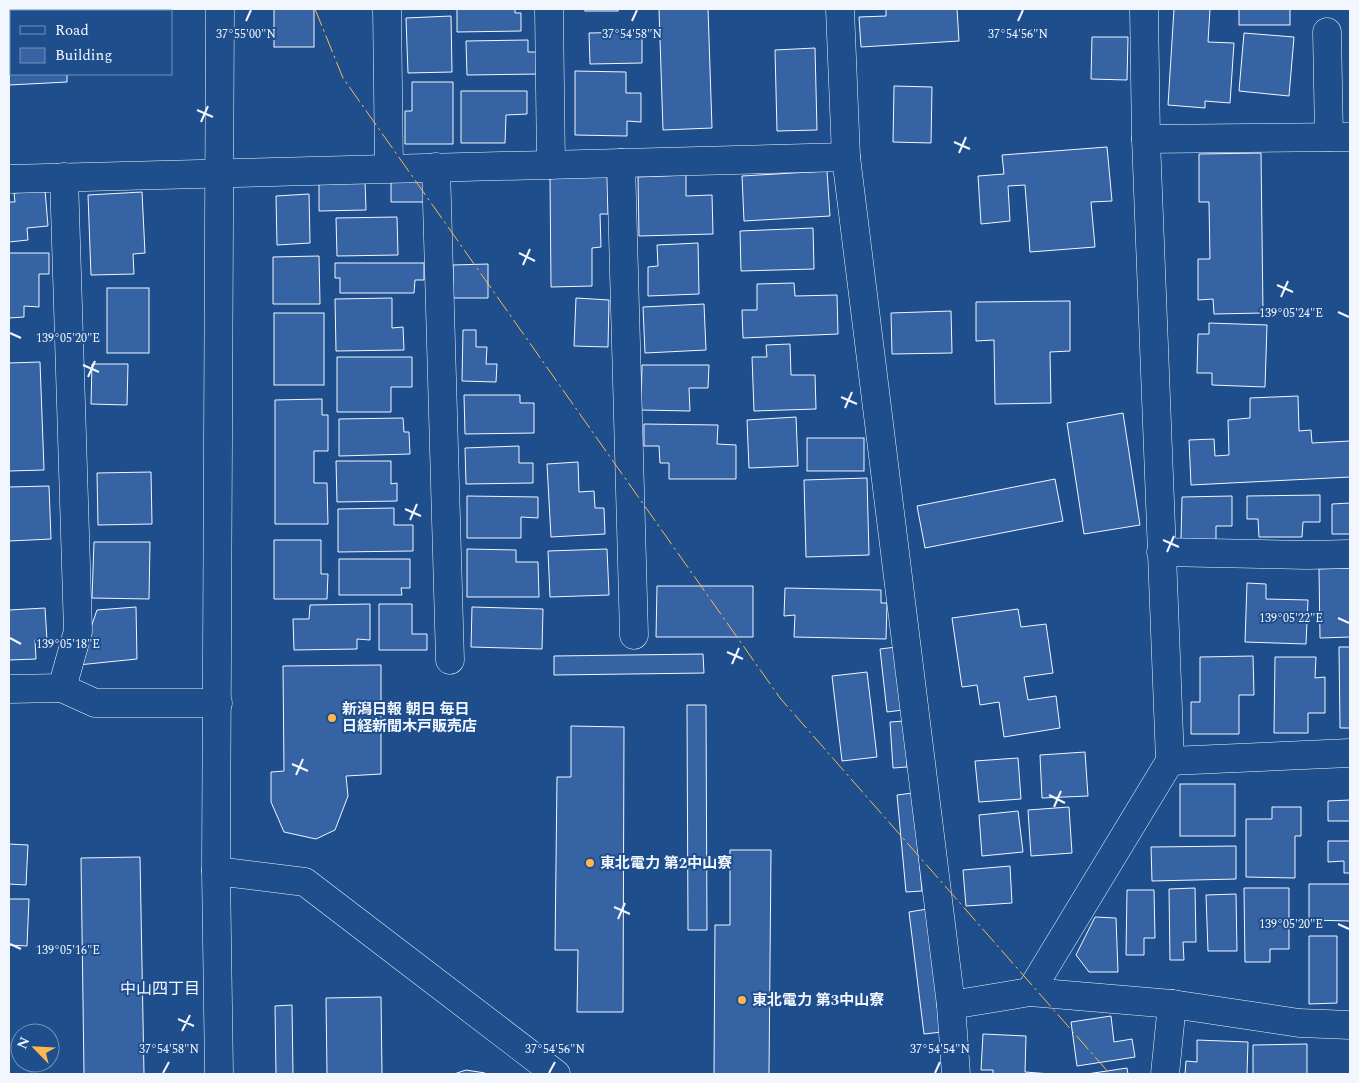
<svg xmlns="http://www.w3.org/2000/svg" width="1359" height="1083" viewBox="0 0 1359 1083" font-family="Spectral,'Noto Sans JP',serif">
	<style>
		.building { fill: #3563a3; stroke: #f2f6ff }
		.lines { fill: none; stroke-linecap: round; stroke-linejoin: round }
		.minor-casing { stroke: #f2f6ff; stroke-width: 29 }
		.minor { stroke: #1f4e8c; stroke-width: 28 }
		.power { stroke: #ffb74d; stroke-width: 1; stroke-dasharray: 18 4 2.5 4; stroke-linecap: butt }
		.ticks { fill: none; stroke: #f2f6ff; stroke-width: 2 }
		.poi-dot { fill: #ffb74d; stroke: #1f4e8c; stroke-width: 2 }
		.labels { text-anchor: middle; stroke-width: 4; stroke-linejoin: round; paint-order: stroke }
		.poi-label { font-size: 15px; font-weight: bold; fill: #f2f6ff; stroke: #1f4e8c; text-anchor: start }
		.neighbourhood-label { font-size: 16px; fill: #f2f6ff; stroke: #1f4e8c }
		.ticks-label { font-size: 12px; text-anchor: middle; fill: #f2f6ff; stroke: #1f4e8c; stroke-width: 4; stroke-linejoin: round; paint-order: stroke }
	</style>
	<rect width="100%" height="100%" fill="#1f4e8c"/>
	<g class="building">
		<path d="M9 9H63L64 11H11V74H67V82L9 85Z"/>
		<rect x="274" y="9" width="40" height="38"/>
		<path d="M457 9H515V13H521V31L457 32Z"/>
		<rect x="585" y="9" width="33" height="2"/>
		<path d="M659 9H708L712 128 663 130Z"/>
		<path d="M886 9H957L959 41 861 47 859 17 886 16Z"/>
		<path d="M1174 9H1210L1208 42 1234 43 1230 103 1205 101V108L1168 105Z"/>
		<rect x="1239" y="9" width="51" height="16"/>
		<path d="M451 16 452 72 408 73 406 18Z"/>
		<path d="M642 32V63L590 64 589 33Z"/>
		<path d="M1244 33 1294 37 1289 96 1239 91Z"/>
		<path d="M1092 37H1128L1127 80 1091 79Z"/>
		<path d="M528 40V52H540L539 74 467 75 466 41Z"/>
		<path d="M815 48 817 130 777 131 775 50Z"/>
		<path d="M575 71 626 72V93H641V122L627 121V136L575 135Z"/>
		<path d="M412 82H453V144H405V111H412Z"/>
		<path d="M894 86 932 87 931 143 893 142Z"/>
		<path d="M461 91H527V114L506 115 505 143H461Z"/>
		<path d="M1107 147 1112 201 1091 202 1095 247 1030 252 1025 185 1008 186 1010 221 981 224 978 176 1004 174 1002 155Z"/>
		<path d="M1261 153 1263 313 1214 314 1213 299 1198 300V259H1210L1209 202H1199V154Z"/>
		<path d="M827 171 830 216 744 221 742 176Z"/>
		<path d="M686 175V196L712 195 713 234 639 236 638 177Z"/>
		<path d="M607 176 608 214H600L601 247 592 248V286L551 287 550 177Z"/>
		<path d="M391 180H427L426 202H391Z"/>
		<path d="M365 181 366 210 319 211V182Z"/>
		<path d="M45 190 48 226 27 228 28 240 9 242V202H15L14 193Z"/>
		<path d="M142 192 145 253 133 254 134 274 91 275 88 195Z"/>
		<path d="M309 194 310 243 277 245 276 196Z"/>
		<path d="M397 217 398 255 337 256 336 218Z"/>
		<path d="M813 228 814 269 741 271 740 231Z"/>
		<path d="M698 243 699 294 648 296V267L658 266 657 245Z"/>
		<path d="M9 253H49V274H39V307L24 306V317L9 318Z"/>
		<path d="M319 256 320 304H273V257Z"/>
		<path d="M335 263H424V280H415L414 293H340V278H335Z"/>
		<path d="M488 264V298H453V265Z"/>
		<path d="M794 283 795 296 837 295 838 334 743 338 742 310H757V284Z"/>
		<rect x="107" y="288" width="42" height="65"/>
		<path d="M392 298V328L403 327 404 350 336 351 335 299Z"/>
		<path d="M576 298 609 300 608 347 574 346Z"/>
		<path d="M1070 301V351L1050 352 1051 403 995 404 994 340 976 341V302Z"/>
		<path d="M704 304 706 350 645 353 643 307Z"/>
		<path d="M951 311 952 353 892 354 891 313Z"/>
		<rect x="274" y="313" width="50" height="72"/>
		<path d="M1209 323 1267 325 1265 387 1212 385V373H1197L1198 334H1209Z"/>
		<path d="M463 330H476V347H487L486 364H497L496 382 462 381Z"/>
		<path d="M790 344 791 375H815L816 409 754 411 752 357H767L766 345Z"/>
		<path d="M337 357H412V387H391V412H337Z"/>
		<path d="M40 362 44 470 9 471V363Z"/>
		<path d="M92 364H128L127 405 91 404Z"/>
		<path d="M642 365H709L708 388H689L690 411 641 410Z"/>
		<path d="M464 395H520V403H534V433L465 434Z"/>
		<path d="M1298 396 1299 431 1311 430 1312 443 1350 441V477L1191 485 1189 440 1214 439 1215 456 1229 455 1228 420 1250 418V398Z"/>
		<path d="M322 399V415H328V451H314V483H327L328 524H275V400Z"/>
		<path d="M1123 413 1140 525 1084 534 1067 423Z"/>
		<path d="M796 417 798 466 749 468 747 420Z"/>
		<path d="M403 418 404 432H409L410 454 339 456V419Z"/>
		<path d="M644 424 718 425 717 444 736 445V479H669V463H660L659 446H644Z"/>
		<rect x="807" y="438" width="57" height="33"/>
		<path d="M519 446V463H533V483L466 484 465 448Z"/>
		<path d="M336 461H391V484L397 483V501L337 502Z"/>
		<path d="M578 462 579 492 594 491 595 508H604L605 534 551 537 547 464Z"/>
		<path d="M151 472 152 524 98 525 97 473Z"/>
		<path d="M867 478 869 555 806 557 804 480Z"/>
		<path d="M1055 479 1063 521 925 548 917 506Z"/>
		<path d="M49 486 51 539 9 541V487Z"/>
		<path d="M1320 495V522H1303L1302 537H1259L1258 519H1247V496Z"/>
		<path d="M467 496 538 497V518L521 517V538H467Z"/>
		<path d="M1232 496V526H1216V540H1181L1182 497Z"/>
		<path d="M1350 503V534H1332V504Z"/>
		<path d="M394 508V525H413V551L338 552V509Z"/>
		<path d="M274 540H321V574H328L327 599H274Z"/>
		<path d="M94 542H150L149 599 92 598Z"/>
		<path d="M467 549 516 550V562H538L539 597H467Z"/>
		<path d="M607 549 609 595 550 597 548 551Z"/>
		<path d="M339 559H410V588H401L402 595H339Z"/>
		<path d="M1350 568V637L1320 638 1319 569Z"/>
		<path d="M1247 583 1266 584V599L1308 600 1306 644 1245 642Z"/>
		<path d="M657 586H753V637H656Z"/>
		<path d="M785 588 881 590V603H887L886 639 794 637 795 615 784 616Z"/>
		<path d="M370 604V640L357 639V649L294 650 293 619H309L310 605Z"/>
		<path d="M379 604H412V634H427V650H379Z"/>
		<path d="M136 607 137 659 78 665 97 610Z"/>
		<path d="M472 607 543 609 542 649 471 647Z"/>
		<path d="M45 608 47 640H35L36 659 9 660V610Z"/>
		<path d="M1018 609 1021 627 1046 624 1053 673 1024 677 1028 700 1056 696 1060 728 1004 737 999 702 980 705 977 685 962 687 952 618Z"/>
		<path d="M896 647 903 710 887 712 880 649Z"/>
		<path d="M1339 647H1350V728H1340Z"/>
		<path d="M703 654 704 673 554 675V656Z"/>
		<path d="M1253 656 1254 695H1239V734H1191V702H1200V657Z"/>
		<path d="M1275 657H1316L1315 678 1325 677V713H1308V733H1274Z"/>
		<path d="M381 665V774L346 776 348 796 335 830 316 839 284 832 271 802V772L284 771 283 666Z"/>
		<path d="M867 672 877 757 842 761 832 676Z"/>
		<path d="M687 705H706L707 930H688Z"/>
		<path d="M905 721 907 767 893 768 890 722Z"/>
		<path d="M571 726 624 727 623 1012H577L578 950H555L557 777H571Z"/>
		<path d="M1085 752 1088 796 1042 798 1040 755Z"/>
		<path d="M1018 758 1021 799 979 802 975 761Z"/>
		<rect x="1180" y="784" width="55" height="52"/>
		<path d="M913 793 922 891 906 892 897 795Z"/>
		<path d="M1350 800V821H1328V801Z"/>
		<path d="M1069 807 1072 853 1031 856 1028 810Z"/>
		<path d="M1272 807H1301V836H1295V878L1246 877V819H1272Z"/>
		<path d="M1018 811 1023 852 982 856 979 815Z"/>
		<path d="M1328 841H1350V873H1344V861L1328 862Z"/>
		<path d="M9 844 28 845 26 885 9 884Z"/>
		<path d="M1236 846V879L1152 881 1151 847Z"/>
		<path d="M730 850H771L769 1074H714L715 925H730Z"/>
		<path d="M140 857 144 1074H84L81 858Z"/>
		<path d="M1010 866 1012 903 966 906 963 870Z"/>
		<path d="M1309 884H1350V921L1309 920Z"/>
		<path d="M1195 888 1196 942H1183L1184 960H1170L1169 889Z"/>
		<path d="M1244 888H1289V949H1270V962H1245Z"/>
		<path d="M1127 890H1154L1155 938H1144V955H1126Z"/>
		<path d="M1236 894 1237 951H1208L1206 895Z"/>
		<path d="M9 899H29L27 946 9 945Z"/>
		<path d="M927 909 942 1032 924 1034 909 912Z"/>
		<path d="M1095 917 1116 918 1118 972H1089L1076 955Z"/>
		<path d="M1309 936H1337V1003L1309 1004Z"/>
		<path d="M381 997 382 1074H327L326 998Z"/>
		<path d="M292 1005 293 1074H276L275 1006Z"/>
		<path d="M1111 1016 1114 1042 1132 1039 1135 1057 1077 1066 1071 1022Z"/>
		<path d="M983 1034 1026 1036 1025 1072 1051 1074H993V1070H981Z"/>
		<path d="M1197 1040 1248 1042 1247 1074H1185L1186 1061 1197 1062Z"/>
		<path d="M1307 1044V1074H1253V1045Z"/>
		<path d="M1127 1068 1128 1074H1087Z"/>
		<path d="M466 1070 485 1073 486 1074H454Z"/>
	</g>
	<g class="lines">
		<g class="minor-casing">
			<g id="minor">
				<path d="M387 9 389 168"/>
				<path d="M549 9 551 165"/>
				<path d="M840 9 846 157 951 1005 956 1074"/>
				<path d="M1327 32 1329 137"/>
				<path d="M1146 139 1350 137"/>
				<path d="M621 163 634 635"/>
				<path d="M436 167 450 660"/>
				<path d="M9 179 846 157"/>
				<path d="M1161 552 1307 555 1350 554"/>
				<path d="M62 688 78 631 64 177"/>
				<path d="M9 689 62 688 95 703H218"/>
				<path d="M1170 761 1350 753"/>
				<path d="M216 871 305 882 556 1074"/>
				<path d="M1030 992 1170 761 1146 139 1144 9"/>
				<path d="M951 1005 1030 992 1172 1004 1299 1023 1350 1025"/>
				<path d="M219 1074 216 871 220 9"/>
				<path d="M1165 1074 1172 1004"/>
			</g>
		</g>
		<use href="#minor" class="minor"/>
		<path class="power" d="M315 9 343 78 780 698 1110 1074"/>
	</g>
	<path class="ticks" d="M246 21 251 10M632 21 637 10M1018 21 1023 10M197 110 213 117M201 122 208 106M954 142 970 149M959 153 966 137M519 253 535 261M523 265 530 249M1277 285 1293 292M1281 297 1288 281M1338 312 1349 317M10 333 21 338M83 365 99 372M88 377 95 361M841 397 857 404M845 408 852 392M405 509 421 516M410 520 417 504M1163 540 1179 547M1167 552 1174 536M1338 618 1349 623M10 638 21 644M727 652 743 659M732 664 739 648M292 764 308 771M296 775 303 759M1049 795 1065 803M1054 807 1061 791M614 907 630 914M618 919 625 903M1338 924 1349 929M10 944 21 949M178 1019 194 1026M182 1031 190 1015M163 1073 169 1062M549 1073 555 1062M935 1073 940 1062"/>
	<g class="poi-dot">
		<circle cx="332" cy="718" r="5"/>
		<circle cx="590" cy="863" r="5"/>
		<circle cx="742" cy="1000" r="5"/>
	</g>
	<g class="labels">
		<g class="poi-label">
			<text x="342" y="714">新潟日報 朝日 毎日<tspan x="342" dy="17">日経新聞木戸販売店</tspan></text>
			<text x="600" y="868">東北電力 第2中山寮</text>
			<text x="752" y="1005">東北電力 第3中山寮</text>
		</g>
		<g class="neighbourhood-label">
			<text x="160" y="994">中山四丁目</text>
		</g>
	</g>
	<g class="ticks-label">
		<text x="246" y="38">37°55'00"N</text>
		<text x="632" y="38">37°54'58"N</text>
		<text x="1018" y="38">37°54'56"N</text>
		<text x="1291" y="317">139°05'24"E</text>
		<text x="68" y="342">139°05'20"E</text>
		<text x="1291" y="622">139°05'22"E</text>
		<text x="68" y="648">139°05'18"E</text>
		<text x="1291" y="928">139°05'20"E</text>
		<text x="68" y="954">139°05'16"E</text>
		<text x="169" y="1053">37°54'58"N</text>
		<text x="555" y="1053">37°54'56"N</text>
		<text x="940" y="1053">37°54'54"N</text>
	</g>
	<rect width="1359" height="1083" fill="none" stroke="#f2f6ff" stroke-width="20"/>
	<rect x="10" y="10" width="162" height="65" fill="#1f4e8c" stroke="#7391ba"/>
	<rect x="20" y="26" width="25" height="8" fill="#1f4e8c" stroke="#7391ba"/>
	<text x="55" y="35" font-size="15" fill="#f2f6ff">Road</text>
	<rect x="20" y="48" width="25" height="15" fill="#3563a3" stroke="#7391ba"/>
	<text x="55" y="60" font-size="15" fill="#f2f6ff">Building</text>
	<g transform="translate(35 1048) rotate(294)"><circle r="24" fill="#1f4e8c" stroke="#7391ba"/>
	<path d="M0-4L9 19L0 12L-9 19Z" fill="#ffb74d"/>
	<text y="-8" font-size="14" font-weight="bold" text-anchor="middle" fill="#f2f6ff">N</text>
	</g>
</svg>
